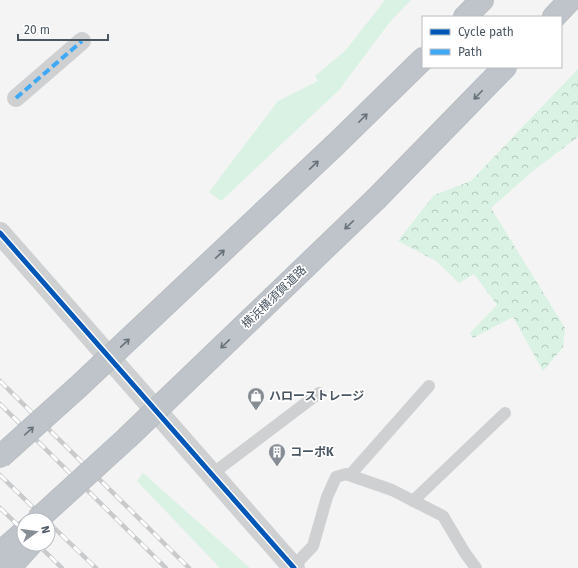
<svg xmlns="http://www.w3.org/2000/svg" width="578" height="568" viewBox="0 0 578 568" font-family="'Fira Sans','Noto Sans JP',sans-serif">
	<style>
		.green { fill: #d9f2e3 }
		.forest { fill: url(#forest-crowns) }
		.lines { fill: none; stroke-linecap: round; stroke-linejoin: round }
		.motorway-casing { stroke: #b9bec3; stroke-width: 24 }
		.service { stroke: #ced0d2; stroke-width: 12 }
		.pedestrian { stroke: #ced0d2; stroke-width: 18 }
		.tertiary { stroke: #ced0d2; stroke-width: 22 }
		.motorway { stroke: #bec4c9; stroke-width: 22 }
		.rail-casing { stroke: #c9cacc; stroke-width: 4.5 }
		.rail { stroke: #fff; stroke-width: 3; stroke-dasharray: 9; stroke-linecap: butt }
		.motorway-bridge-casing { stroke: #b9bec3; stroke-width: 24; stroke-linecap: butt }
		.motorway-bridge { stroke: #bec4c9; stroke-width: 22 }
		.quiet { stroke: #3fa9f5; stroke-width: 4; stroke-dasharray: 8 4; stroke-linecap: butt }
		.cycleway-casing { stroke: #fff; stroke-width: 8 }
		.cycleway { stroke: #0057b8; stroke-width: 5 }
		.oneway { stroke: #67727b }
		.labels { text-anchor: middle; stroke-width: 3.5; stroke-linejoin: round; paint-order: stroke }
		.street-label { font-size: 12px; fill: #4a5661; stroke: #fff }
		.poi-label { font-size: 12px; font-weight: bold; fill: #4a5661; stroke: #fff; text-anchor: start }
	</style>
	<defs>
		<pattern id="forest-crowns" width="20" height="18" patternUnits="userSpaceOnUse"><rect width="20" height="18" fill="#d9f2e3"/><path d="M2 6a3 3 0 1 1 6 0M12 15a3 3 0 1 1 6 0" fill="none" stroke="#b2c7bb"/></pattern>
	</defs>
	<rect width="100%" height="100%" fill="#f4f4f4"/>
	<g class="green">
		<path d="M385 0H411L389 23 339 90 221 201 209 192 278 101 318 81 315 76 345 51Z"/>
		<path d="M143 473 250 568H220L137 481Z"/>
	</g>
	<path class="forest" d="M578 69V137L534 170 491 208 565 328 563 347 543 371 513 317 473 338 470 333 497 305 474 274 459 283 436 261 398 241 434 195 471 181Z"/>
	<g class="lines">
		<g class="motorway-casing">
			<g id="motorway">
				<path d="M465 17 482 0"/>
				<path d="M554 17 570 0"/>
				<path d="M335 145 423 59"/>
				<path d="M377 198 505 67"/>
				<path d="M0 553 24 532"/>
				<path d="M9 568 31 544"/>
			</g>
		</g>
		<g class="service">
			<path d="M212 474 319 393"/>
			<path d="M350 475 429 386"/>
			<path d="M413 501 505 413"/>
			<path d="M293 567 313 546 327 497 336 477 346 474 392 490 443 516 465 553 476 568"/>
		</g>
		<path class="pedestrian" d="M16 98 82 41"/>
		<path class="tertiary" d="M0 233 294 568"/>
		<use href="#motorway" class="motorway"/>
		<g class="rail-casing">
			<g id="rail">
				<path d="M0 381 189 568"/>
				<path d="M0 404 166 568"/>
				<path d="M0 475 46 520"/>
				<path d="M0 508 24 531"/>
				<path d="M48 522 96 568"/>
				<path d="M37 544 62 568"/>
			</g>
		</g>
		<use href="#rail" class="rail"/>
		<g class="motorway-bridge-casing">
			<g id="motorway-bridge">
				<path d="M0 457 78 387 335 145"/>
				<path d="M37 520 127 438 377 198"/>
			</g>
		</g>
		<use href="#motorway-bridge" class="motorway-bridge"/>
		<path class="quiet" d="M16 98 82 41"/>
		<g class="cycleway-casing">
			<path id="cycleway" d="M0 233 294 568"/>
		</g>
		<use href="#cycleway" class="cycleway"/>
	</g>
	<defs><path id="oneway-shaft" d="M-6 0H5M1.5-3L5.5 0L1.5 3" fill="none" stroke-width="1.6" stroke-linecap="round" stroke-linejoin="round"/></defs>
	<g class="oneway">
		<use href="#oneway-shaft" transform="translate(478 95) rotate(134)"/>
		<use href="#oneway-shaft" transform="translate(363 118) rotate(-45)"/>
		<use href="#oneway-shaft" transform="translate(314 165) rotate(-43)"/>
		<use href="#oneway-shaft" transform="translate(349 225) rotate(136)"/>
		<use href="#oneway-shaft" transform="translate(220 254) rotate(-43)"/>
		<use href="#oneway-shaft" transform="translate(125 343) rotate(-43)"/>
		<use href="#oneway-shaft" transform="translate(225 344) rotate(136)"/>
		<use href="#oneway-shaft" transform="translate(29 431) rotate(-42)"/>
	</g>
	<defs>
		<g id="shop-pin" transform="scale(0.9)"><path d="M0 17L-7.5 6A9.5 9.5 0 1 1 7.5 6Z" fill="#868d94" stroke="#fff"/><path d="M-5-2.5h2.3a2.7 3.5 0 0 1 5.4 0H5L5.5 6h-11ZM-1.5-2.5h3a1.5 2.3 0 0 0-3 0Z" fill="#fff"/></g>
		<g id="building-pin" transform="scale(0.9)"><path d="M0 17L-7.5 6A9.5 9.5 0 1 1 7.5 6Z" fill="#868d94" stroke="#fff"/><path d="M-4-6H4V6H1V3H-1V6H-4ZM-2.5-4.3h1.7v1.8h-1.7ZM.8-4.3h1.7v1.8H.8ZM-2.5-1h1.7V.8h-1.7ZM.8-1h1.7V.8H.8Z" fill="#fff"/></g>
	</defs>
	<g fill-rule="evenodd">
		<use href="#shop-pin" x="256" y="396"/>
		<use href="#building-pin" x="277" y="452"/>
	</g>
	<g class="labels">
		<g class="street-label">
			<text transform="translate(274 297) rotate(-44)" y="4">横浜横須賀道路</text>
		</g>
		<g class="poi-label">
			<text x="269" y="400">ハローストレージ</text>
			<text x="290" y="456">コーポK</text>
		</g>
	</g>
	<rect x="422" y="16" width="140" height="52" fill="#ffffff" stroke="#b7bbc0"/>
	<rect x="430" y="29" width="20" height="6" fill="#0057b8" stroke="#b7bbc0"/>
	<text x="458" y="36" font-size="12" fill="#4a5661">Cycle path</text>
	<rect x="430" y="49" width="20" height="6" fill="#3fa9f5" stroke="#b7bbc0"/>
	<text x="458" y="56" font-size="12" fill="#4a5661">Path</text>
	<g transform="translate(36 532) rotate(76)"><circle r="19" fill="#ffffff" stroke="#b7bbc0"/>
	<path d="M0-3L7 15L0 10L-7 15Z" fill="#868d94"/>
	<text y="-6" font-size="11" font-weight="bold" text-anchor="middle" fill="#4a5661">N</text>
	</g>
	<path d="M18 34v6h90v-6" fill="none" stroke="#4a5661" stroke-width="2"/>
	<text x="24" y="34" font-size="12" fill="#4a5661" stroke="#ffffff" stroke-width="3" paint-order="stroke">20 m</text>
</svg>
